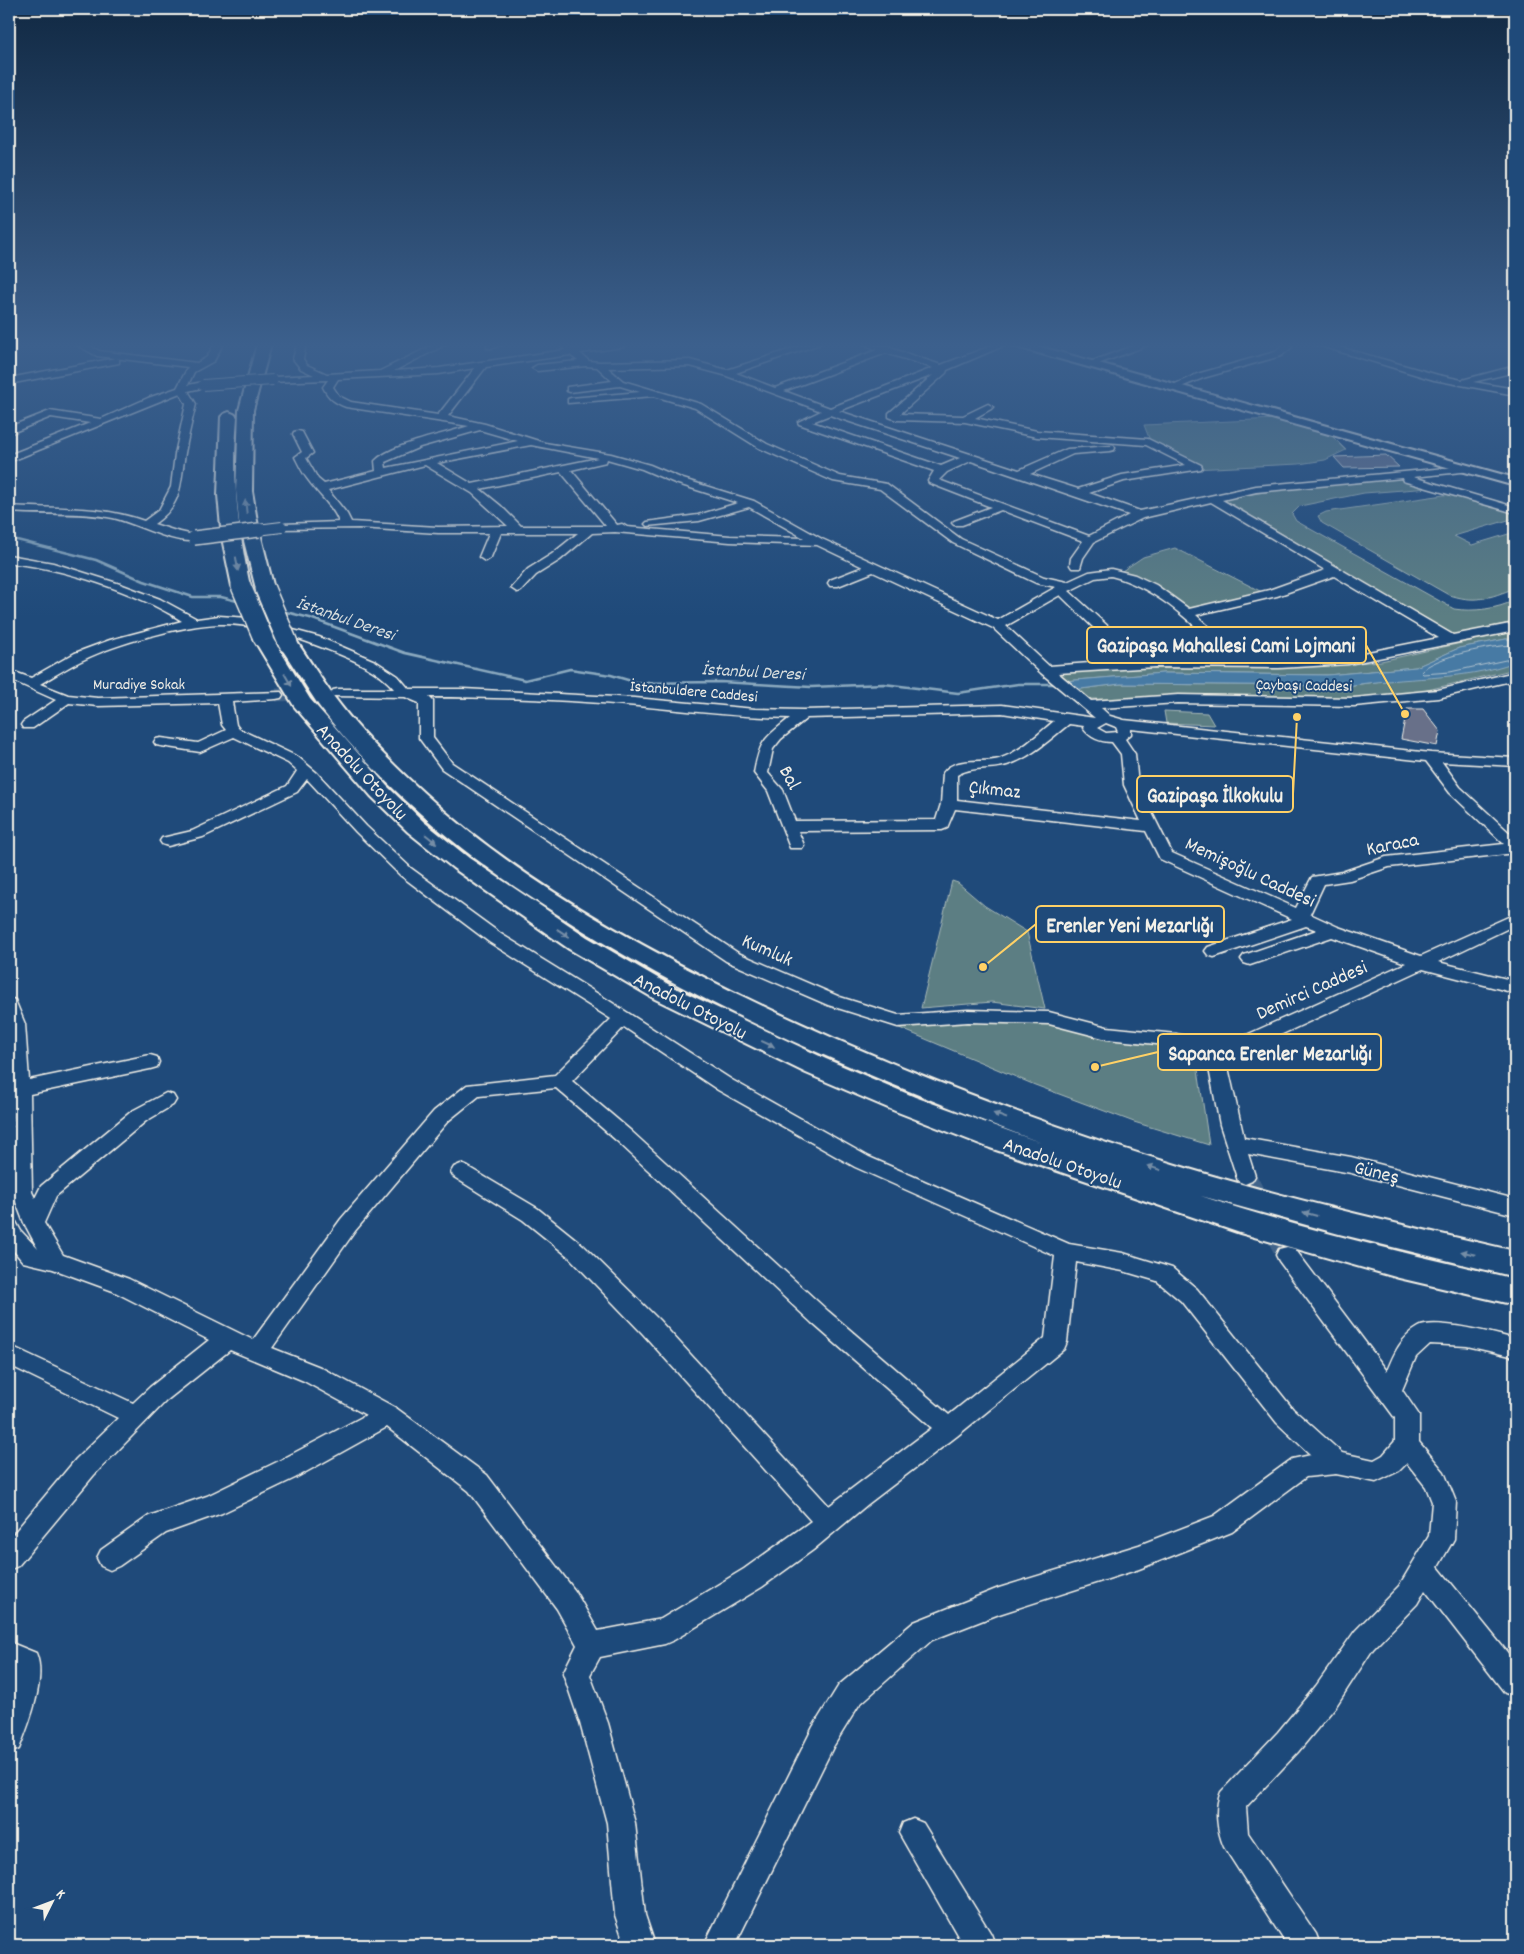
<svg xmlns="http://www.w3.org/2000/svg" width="1524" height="1954" viewBox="0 0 1524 1954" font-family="Dekko,sans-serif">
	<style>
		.green { fill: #5b7e83; stroke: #a8b8b6 }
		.water { fill: #477aa4; stroke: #8caabf }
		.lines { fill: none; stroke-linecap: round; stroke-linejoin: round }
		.shore { stroke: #afc1cd; stroke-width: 1 }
		.stream { stroke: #8caabf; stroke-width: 2.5 }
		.building { fill: #676f89; stroke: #f4f1e8 }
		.minor-tunnel-far1 { stroke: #3f638a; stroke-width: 13; stroke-dasharray: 13 6; stroke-linecap: butt }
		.minor-tunnel { stroke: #3f638a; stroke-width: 21; stroke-dasharray: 21 11; stroke-linecap: butt }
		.minor-casing { stroke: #f4f1e8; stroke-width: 3 }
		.major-casing { stroke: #f4f1e8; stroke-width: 4 }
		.highway-casing { stroke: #f4f1e8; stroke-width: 4 }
		.minor { fill: #1f4a7a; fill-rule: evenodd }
		.major { fill: #1f4a7a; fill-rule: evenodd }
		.highway { fill: #1f4a7a; fill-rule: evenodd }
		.minor-bridge-far1-casing { stroke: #f4f1e8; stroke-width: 12; stroke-linecap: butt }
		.minor-bridge-casing { stroke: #f4f1e8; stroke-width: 16; stroke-linecap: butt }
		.highway-bridge-casing { stroke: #f4f1e8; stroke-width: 22; stroke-linecap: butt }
		.minor-bridge-far1 { stroke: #1f4a7a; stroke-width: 10 }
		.minor-bridge { stroke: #1f4a7a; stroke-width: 13 }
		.highway-bridge { stroke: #1f4a7a; stroke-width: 19 }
		.oneway { fill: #748da6 }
		.labels { text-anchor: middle; stroke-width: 4; stroke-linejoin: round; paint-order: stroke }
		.far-street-label { font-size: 16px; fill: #f4f1e8; stroke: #1f4a7a }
		.far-water-label { font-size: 18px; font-style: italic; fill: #dadfde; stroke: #1f4a7a }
		.street-label { font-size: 20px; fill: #f4f1e8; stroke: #1f4a7a }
		.leader { fill: none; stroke: #ffd166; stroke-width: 2 }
		.callout-dot { fill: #ffd166; stroke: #1f4a7a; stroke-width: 2 }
		.callout { fill: #1f4a7a; stroke: #ffd166; stroke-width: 2 }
		.callout-label { font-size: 21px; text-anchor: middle; font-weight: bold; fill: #f4f1e8 }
	</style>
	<rect width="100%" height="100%" fill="#1f4a7a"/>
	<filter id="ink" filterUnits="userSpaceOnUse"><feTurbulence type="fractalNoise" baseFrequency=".02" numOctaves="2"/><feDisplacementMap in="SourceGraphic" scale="10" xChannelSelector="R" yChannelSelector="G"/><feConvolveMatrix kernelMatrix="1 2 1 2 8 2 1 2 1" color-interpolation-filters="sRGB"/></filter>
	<g filter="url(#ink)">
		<g class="green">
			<path d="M1276 419 1330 434 1346 450 1325 460 1299 464 1192 469 1151 443 1144 425Z"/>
			<path d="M1392 477 1430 488 1364 493 1300 506 1292 514 1296 521 1454 609C1473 612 1498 609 1515 600V622L1453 635 1223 499 1307 485Z"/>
			<path d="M1451 494 1515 513V518L1454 536 1472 545 1515 532V588C1489 598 1475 604 1447 594L1322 523 1318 516 1326 512Z"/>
			<path d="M1175 548 1262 592 1187 609 1141 580 1122 571 1143 557Z"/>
			<path d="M1515 631V640L1506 639 1459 648 1416 667 1327 675 1163 673 1064 681 1054 670 1229 665 1320 666 1381 661Z"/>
			<path d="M1515 662V669L1369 704 1091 699 1073 690 1120 684 1347 686Z"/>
			<path d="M1164 711 1207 713 1214 725 1166 723Z"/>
			<path d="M952 881 958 883 985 906 1027 932 1045 1009 992 1002 921 1008Z"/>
			<path d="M971 1019 1049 1021 1116 1037 1195 1049 1209 1145 1134 1122 1035 1085 897 1027Z"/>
		</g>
		<path class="water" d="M1506 639 1515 640V662C1460 682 1403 676 1347 686L1120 684 1073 690 1064 681 1163 673 1327 675 1416 667 1459 648Z"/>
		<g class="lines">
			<path class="shore" d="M1515 645C1495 645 1433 656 1421 672L1423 674 1450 672 1515 658"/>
			<g class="stream">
				<path d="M9 538 96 560 144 581 193 597H221L241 602"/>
				<path d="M282 611 310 618 405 653 525 680 570 669 611 675 638 683 720 682 811 687 884 684 958 693 1018 684H1058"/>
			</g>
		</g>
		<g class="building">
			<path d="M1386 455 1399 467 1344 468 1334 457Z"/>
			<path d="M1407 709H1423L1440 731 1437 746 1401 739Z"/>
		</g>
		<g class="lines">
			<path class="minor-tunnel-far1" d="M276 695 333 693"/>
			<path class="minor-tunnel" d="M1245 1176 1287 1255"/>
			<g class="minor-casing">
				<g id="minor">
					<path d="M75 344H87L99 351 197 363 207 357 214 344H223L214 361 194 372 188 385 203 382 208 385 206 387 188 391 196 404C192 420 188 437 185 453 180 485 183 504 154 524L176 531 198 536 200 538 198 540C176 546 136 523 113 518 79 511 43 515 9 512V506C55 509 100 505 144 521L159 510 171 487 175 454 186 404 180 393 9 462V455L90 423 51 417 9 434V427L50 411 101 419 148 398 177 388 188 367 97 356Z"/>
					<path d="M297 344H306L303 359 307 365 327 374 380 371 435 344H447L394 371 439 368 565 350 559 344H568L574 348 605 344H628L623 347 580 353 589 361 600 362 690 360 727 370 807 344H820L736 373 775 388 877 350 864 344 892 347 893 349 941 365 996 344H1008L947 370 946 373 900 414 963 416 988 404 993 407 991 409 975 418 1037 431 1148 439 1201 465 1202 467 1201 469 1124 481 1089 493 1140 511 1256 486 1467 466 1472 469 1471 471 1413 477 1515 507V513L1403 481 1402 478 1256 492 1222 500 1453 635 1515 623V631L1348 664 1279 668 1155 667 1058 673 1091 701 1178 695 1354 698 1438 690 1515 672V680L1438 698 1354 706 1178 703 1101 708 1110 716 1124 720 1431 753 1515 758V766L1442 762 1460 787 1515 838V853L1389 867 1350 880 1324 884 1310 914 1338 927 1421 956 1515 914V925L1438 962 1515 981V993L1423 969 1241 1053 1225 1054 1244 1138 1351 1157 1515 1199V1215L1351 1173 1248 1154 1255 1176 1252 1181 1245 1184 1238 1181 1220 1125 1206 1053 1176 1046 1107 1039 1049 1024 968 1022 898 1027 828 1005 726 961 442 769 419 738V703L405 697 333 696 331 693 333 690 338 689H394C378 669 349 658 326 649 293 636 254 623 219 624 183 625 115 644 83 660 68 667 54 676 40 684L68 695 98 698 281 692 283 695 281 698 276 699 232 702 236 725 239 729 298 757 317 773 366 826 412 869 501 934 611 1002 732 1080 869 1157 1069 1244 1123 1253 1172 1268 1197 1289 1293 1409 1342 1453 1374 1460 1383 1455 1395 1441V1418L1279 1261 1276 1255 1279 1249 1287 1247 1295 1249 1387 1371C1394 1354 1401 1337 1419 1327 1435 1318 1496 1334 1515 1339V1357L1467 1346 1430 1344 1416 1357 1402 1390 1419 1415V1442L1444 1472 1456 1502 1454 1539 1438 1567 1515 1662V1696L1505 1693 1425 1590 1417 1604 1373 1649 1336 1706 1298 1752 1246 1807 1248 1833 1316 1934 1320 1945H1287L1224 1847C1217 1831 1214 1808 1221 1792L1278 1732 1316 1686 1355 1631 1399 1586 1429 1536 1432 1502 1426 1487 1407 1463 1399 1471 1376 1482 1336 1474 1306 1477 1232 1532 1139 1569 999 1614 932 1640 859 1705 833 1747 735 1945H704L813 1727 839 1685 914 1622 999 1588 1139 1545 1214 1516 1292 1459 1311 1455 1277 1423 1181 1301 1157 1281 1123 1271 1076 1262 1067 1342 1064 1349 957 1436 868 1504 813 1550 762 1587 674 1640 665 1644 600 1657 590 1675 608 1723 635 1823 645 1915 655 1945H625L615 1915 607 1823 580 1723 563 1673 577 1645 557 1609 469 1491 387 1427 295 1478 222 1513 166 1533 119 1566 110 1570 101 1566 97 1558 101 1550 149 1516 207 1496 277 1462 366 1415 304 1381 230 1350 166 1401 94 1475 18 1566 9 1570V1539L76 1459 118 1418 9 1365V1345L133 1403 150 1387 209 1340 113 1291 53 1269 23 1262 9 1245V1220L16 1222 21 1231 38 1249 24 1223 12 1192V1121L9 1057V998L15 1000 25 1024 29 1080 150 1055 157 1057 159 1062 157 1067 150 1069 30 1094 32 1192 35 1198 41 1186 132 1111 166 1093 173 1095 176 1100 173 1105 146 1121 56 1196 44 1223 63 1255 129 1279 253 1340 341 1219 434 1111 467 1085 555 1075 611 1019 489 942 400 875 356 832 307 779 297 792 203 837 168 846 162 844 160 841 162 838 192 831 287 786 297 771 288 763 234 737 200 752 161 746 156 745 154 742 156 739 161 738 198 743 226 730 222 725 218 703 98 706 69 703 33 728H23L21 725 23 722 56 700 9 679V670L31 678 75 653 110 640 182 621C136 592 63 568 9 563V555L53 563 120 584 160 599 197 619 219 616 249 618 319 637 375 661 398 676 409 689H463L635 698 755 709 803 710 1002 705 1095 718 1041 673 993 628 873 572 838 586H830L828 583 830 580 863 567 817 545 730 542 615 532 592 533 560 560 536 575 521 591 517 592 511 588 528 569 552 554 578 533H501L491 557 485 561 479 557 489 533H438L359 528 278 529 276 527 278 525 282 524 339 522C334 507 318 494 309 481 303 474 299 465 295 457L302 452 293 434 294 432 298 431 302 432 313 453 306 458 318 479 324 484 376 471 375 461C391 444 446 434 469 426L346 407C335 403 328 398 323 387L328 380 270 382V378L273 377 314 375 301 369 293 359ZM886 353 933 368 830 408 784 391ZM570 355 578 361 537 365 532 368 537 371 586 366 597 367 612 381 567 387V391L570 392 620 386 640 392 571 398 568 399V403L654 396 695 408 759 448 833 481 880 489 953 543 1036 583 1056 587 998 620 822 539 754 501 683 479 650 465 611 454 545 443 485 424 448 416 486 367ZM690 366 724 375 821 411 798 422 799 424 934 471 928 481 929 483 991 507 954 521 952 523 954 525H962L1001 510 1083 541 1071 558 1070 565 1072 568H1080L1083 558 1094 542 1143 518 1211 502 1325 570 1269 590 1189 609 1156 585 1135 575 1111 569 1089 572 1067 582 1044 577 961 539 887 484 840 476 767 444 701 404 623 381 608 368ZM475 368 438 415 351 402 339 396 333 387 338 379 439 374ZM933 375 889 413V417L897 420 965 422 1037 437 1146 445 1186 465 1122 475 1078 489 1030 474 1073 454 1110 451 1114 450 1115 448 1114 446 1067 449 1019 470 839 411ZM830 415 841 419 960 458 941 466 812 422ZM480 430 518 441 386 468 385 462 420 447ZM531 445 598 458 472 484 437 463ZM607 459 642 469 675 483 738 503 698 515 647 522 645 524 647 526 699 521 749 507 804 538 730 536 627 527 622 524 617 525 571 470 606 462ZM971 461 1129 515 1089 536 939 480 947 472ZM425 465 472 493 508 526 438 527 351 522 347 514 328 490ZM561 472 606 526H521L501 506 480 489ZM1111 576C1159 588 1196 627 1231 660L1155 659 1118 661 1119 641 1111 629 1069 591 1095 578ZM1334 576 1439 638 1348 656 1246 660 1196 615 1277 596ZM1060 595 1101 635 1105 641 1104 662 1049 666 1006 626ZM429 697C498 697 569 700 638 706 688 711 739 717 790 718 764 739 760 740 754 773L768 791 790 848H802L804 845 798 831 942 830 947 828 955 809 1146 831 1160 859 1292 919 1208 947 1205 951 1208 955 1214 957 1220 955 1306 926 1317 930 1244 955 1241 959 1244 963 1250 965 1332 937 1406 963 1231 1042H1214L1176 1034 1107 1027 1049 1012 968 1010 898 1015 840 997 738 953 452 763 433 738V701ZM1002 713 1054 721C1037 735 1020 752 999 759 981 764 955 756 943 773L941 804 936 820 795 821 783 790 768 773 773 749 781 739 807 718ZM1106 723 1116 727 1118 732 1106 733 1097 728ZM1069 724 1084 726 1083 728C1090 738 1100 742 1112 742L1121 754 1124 785 1141 821 957 800V775C972 766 991 770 1007 765 1031 758 1050 739 1069 724ZM1131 729 1426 761 1450 793 1504 844 1386 857 1342 872 1312 877 1296 908 1172 853 1138 785 1135 754 1125 739 1131 734ZM624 1027 718 1090 855 1167 1055 1256 1045 1338 949 1415 828 1311 631 1131 572 1081ZM556 1088 617 1141 812 1323 932 1428 829 1506 659 1320 583 1245 537 1208 468 1167 461 1164 454 1167 451 1172 454 1177 523 1220 569 1257 643 1334 811 1521 744 1569 661 1619 598 1631 575 1591 487 1475 396 1408 320 1367 272 1348 355 1231 448 1121 479 1096Z"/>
					<path d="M487 344H503L493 348H487Z"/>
					<path d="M1138 344H1151L1098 364H1092L1090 362Z"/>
					<path d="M1282 344H1290L1292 347 1281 356 1203 378 1181 387 1178 388 1173 385 1197 374 1275 352 1282 346Z"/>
					<path d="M1314 344H1329L1438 375 1462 380 1515 366V372L1473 382 1515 389V395L1434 380Z"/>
					<path d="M116 358 119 359V363L9 384V378Z"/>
					<path d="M9 1642 36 1653C47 1678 29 1724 19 1749L9 1753V1696L13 1670 9 1668Z"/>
					<path d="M913 1819 923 1823 991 1934 995 1945H963L899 1833 903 1823Z"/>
				</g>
			</g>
			<g class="major-casing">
				<path id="major" d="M1011 344H1030L1515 478V486L1013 346Z"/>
			</g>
			<g class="highway-casing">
				<g id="highway">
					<path d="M257 344H271L253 410 252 491 257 521 274 589 272 593 265 595 258 593 256 589 239 521 236 491 239 410Z"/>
					<path d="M229 412 234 414 237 417C232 481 237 524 250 586L248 590 241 592 234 590 232 586 222 538 218 495 221 417 224 414Z"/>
					<path d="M263 632 270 634 310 699 387 786 424 822 469 858 587 937 673 987 826 1059 915 1097 1042 1143C874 1080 707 1011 557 914 506 882 455 846 411 805 380 777 344 739 319 706 305 685 292 664 278 643L281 639 288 637 295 639C308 658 320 678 334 697 359 731 394 766 425 794 515 877 634 944 744 997 887 1066 1037 1123 1189 1169 1296 1201 1406 1226 1515 1251V1277L1339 1234 1201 1196C1304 1230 1410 1254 1515 1279V1305L1399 1278 1240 1233 990 1148 895 1111 806 1073 655 999 569 949 453 868 408 832 371 796 294 706 253 638 256 634Z"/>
				</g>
			</g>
			<use href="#minor" class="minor"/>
			<use href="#major" class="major"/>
			<use href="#highway" class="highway"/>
			<g class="minor-bridge-far1-casing">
				<g id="minor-bridge-far1">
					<path d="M203 385 273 380"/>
					<path d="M249 531 282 527"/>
				</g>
			</g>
			<g class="minor-bridge-casing">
				<path id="minor-bridge" d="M194 538 259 530"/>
			</g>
			<g class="highway-bridge-casing">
				<g id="highway-bridge">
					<path d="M241 586 263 638"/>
					<path d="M265 589 288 643"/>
				</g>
			</g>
			<use href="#minor-bridge-far1" class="minor-bridge-far1"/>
			<use href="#minor-bridge" class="minor-bridge"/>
			<use href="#highway-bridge" class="highway-bridge"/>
		</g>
		<defs><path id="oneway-solid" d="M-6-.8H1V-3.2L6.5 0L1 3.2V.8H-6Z" transform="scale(1.25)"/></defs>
		<g class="oneway">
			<use href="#oneway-solid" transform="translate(246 507) rotate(-96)"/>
			<use href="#oneway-solid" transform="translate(237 564) rotate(81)"/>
			<use href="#oneway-solid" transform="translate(288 680) rotate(60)"/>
			<use href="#oneway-solid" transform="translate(431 839) rotate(39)"/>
			<use href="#oneway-solid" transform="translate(563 933) rotate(34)"/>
			<use href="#oneway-solid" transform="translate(768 1044) rotate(25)"/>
			<use href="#oneway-solid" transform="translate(1000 1116) rotate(-159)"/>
			<use href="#oneway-solid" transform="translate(1154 1168) rotate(-162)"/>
			<use href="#oneway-solid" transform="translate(1310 1214) rotate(-165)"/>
			<use href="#oneway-solid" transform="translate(1468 1253) rotate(-167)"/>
		</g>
	</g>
	<linearGradient id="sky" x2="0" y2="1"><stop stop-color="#112943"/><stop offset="0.56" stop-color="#3c608d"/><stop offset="1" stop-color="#3c608d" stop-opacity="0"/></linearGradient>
	<rect width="1524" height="617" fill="url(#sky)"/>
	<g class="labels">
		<g class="far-street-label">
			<text x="139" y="689">Muradiye Sokak</text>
			<text transform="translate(1304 684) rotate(1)" y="6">Çaybaşı Caddesi</text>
			<text transform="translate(694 690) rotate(5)" y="6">İstanbuldere Caddesi</text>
		</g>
		<g class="far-water-label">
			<text transform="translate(346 618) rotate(19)" y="6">İstanbul Deresi</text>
			<text transform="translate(753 671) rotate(3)" y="6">İstanbul Deresi</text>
		</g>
		<g class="street-label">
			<text transform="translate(363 771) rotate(47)" y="7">Anadolu Otoyolu</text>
			<text transform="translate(791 777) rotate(62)" y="7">Bal</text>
			<text transform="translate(995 788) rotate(6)" y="7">Çıkmaz</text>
			<text transform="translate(1392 843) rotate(-11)" y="7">Karaca</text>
			<text transform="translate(1251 871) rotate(25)" y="7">Memişoğlu Caddesi</text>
			<text transform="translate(768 949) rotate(24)" y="7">Kumluk</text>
			<text transform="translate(1311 989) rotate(-24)" y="7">Demirci Caddesi</text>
			<text transform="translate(691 1005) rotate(27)" y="7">Anadolu Otoyolu</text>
			<text transform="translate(1063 1162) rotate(19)" y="7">Anadolu Otoyolu</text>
			<text transform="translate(1377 1171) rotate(14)" y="7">Güneş</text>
		</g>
	</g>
	<path class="leader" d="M1405 714L1366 645M1297 717L1293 794M983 967L1036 924M1095 1067L1158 1052"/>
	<g class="callout-dot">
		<circle cx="1405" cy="714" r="5"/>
		<circle cx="1297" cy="717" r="5"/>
		<circle cx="983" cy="967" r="5"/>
		<circle cx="1095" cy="1067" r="5"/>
	</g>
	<g class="callout">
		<rect x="1087" y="627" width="279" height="36" rx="5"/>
		<rect x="1137" y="776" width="156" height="36" rx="5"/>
		<rect x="1036" y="906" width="188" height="36" rx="5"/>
		<rect x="1158" y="1034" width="223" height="36" rx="5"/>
	</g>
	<g class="callout-label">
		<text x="1226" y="652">Gazipaşa Mahallesi Cami Lojmani</text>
		<text x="1215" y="802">Gazipaşa İlkokulu</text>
		<text x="1130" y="932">Erenler Yeni Mezarlığı</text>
		<text x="1270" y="1060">Sapanca Erenler Mezarlığı</text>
	</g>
	<rect width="1524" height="1954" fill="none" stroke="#1f4a7a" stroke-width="30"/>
	<rect x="15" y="15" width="1494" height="1924" fill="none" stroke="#f4f1e8" stroke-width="2" filter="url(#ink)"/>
	<g transform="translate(52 1902) rotate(48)" stroke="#1f4a7a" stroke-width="4" paint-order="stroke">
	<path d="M0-4L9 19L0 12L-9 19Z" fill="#f4f1e8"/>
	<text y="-8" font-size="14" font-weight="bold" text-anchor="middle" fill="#f4f1e8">K</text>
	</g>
</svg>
